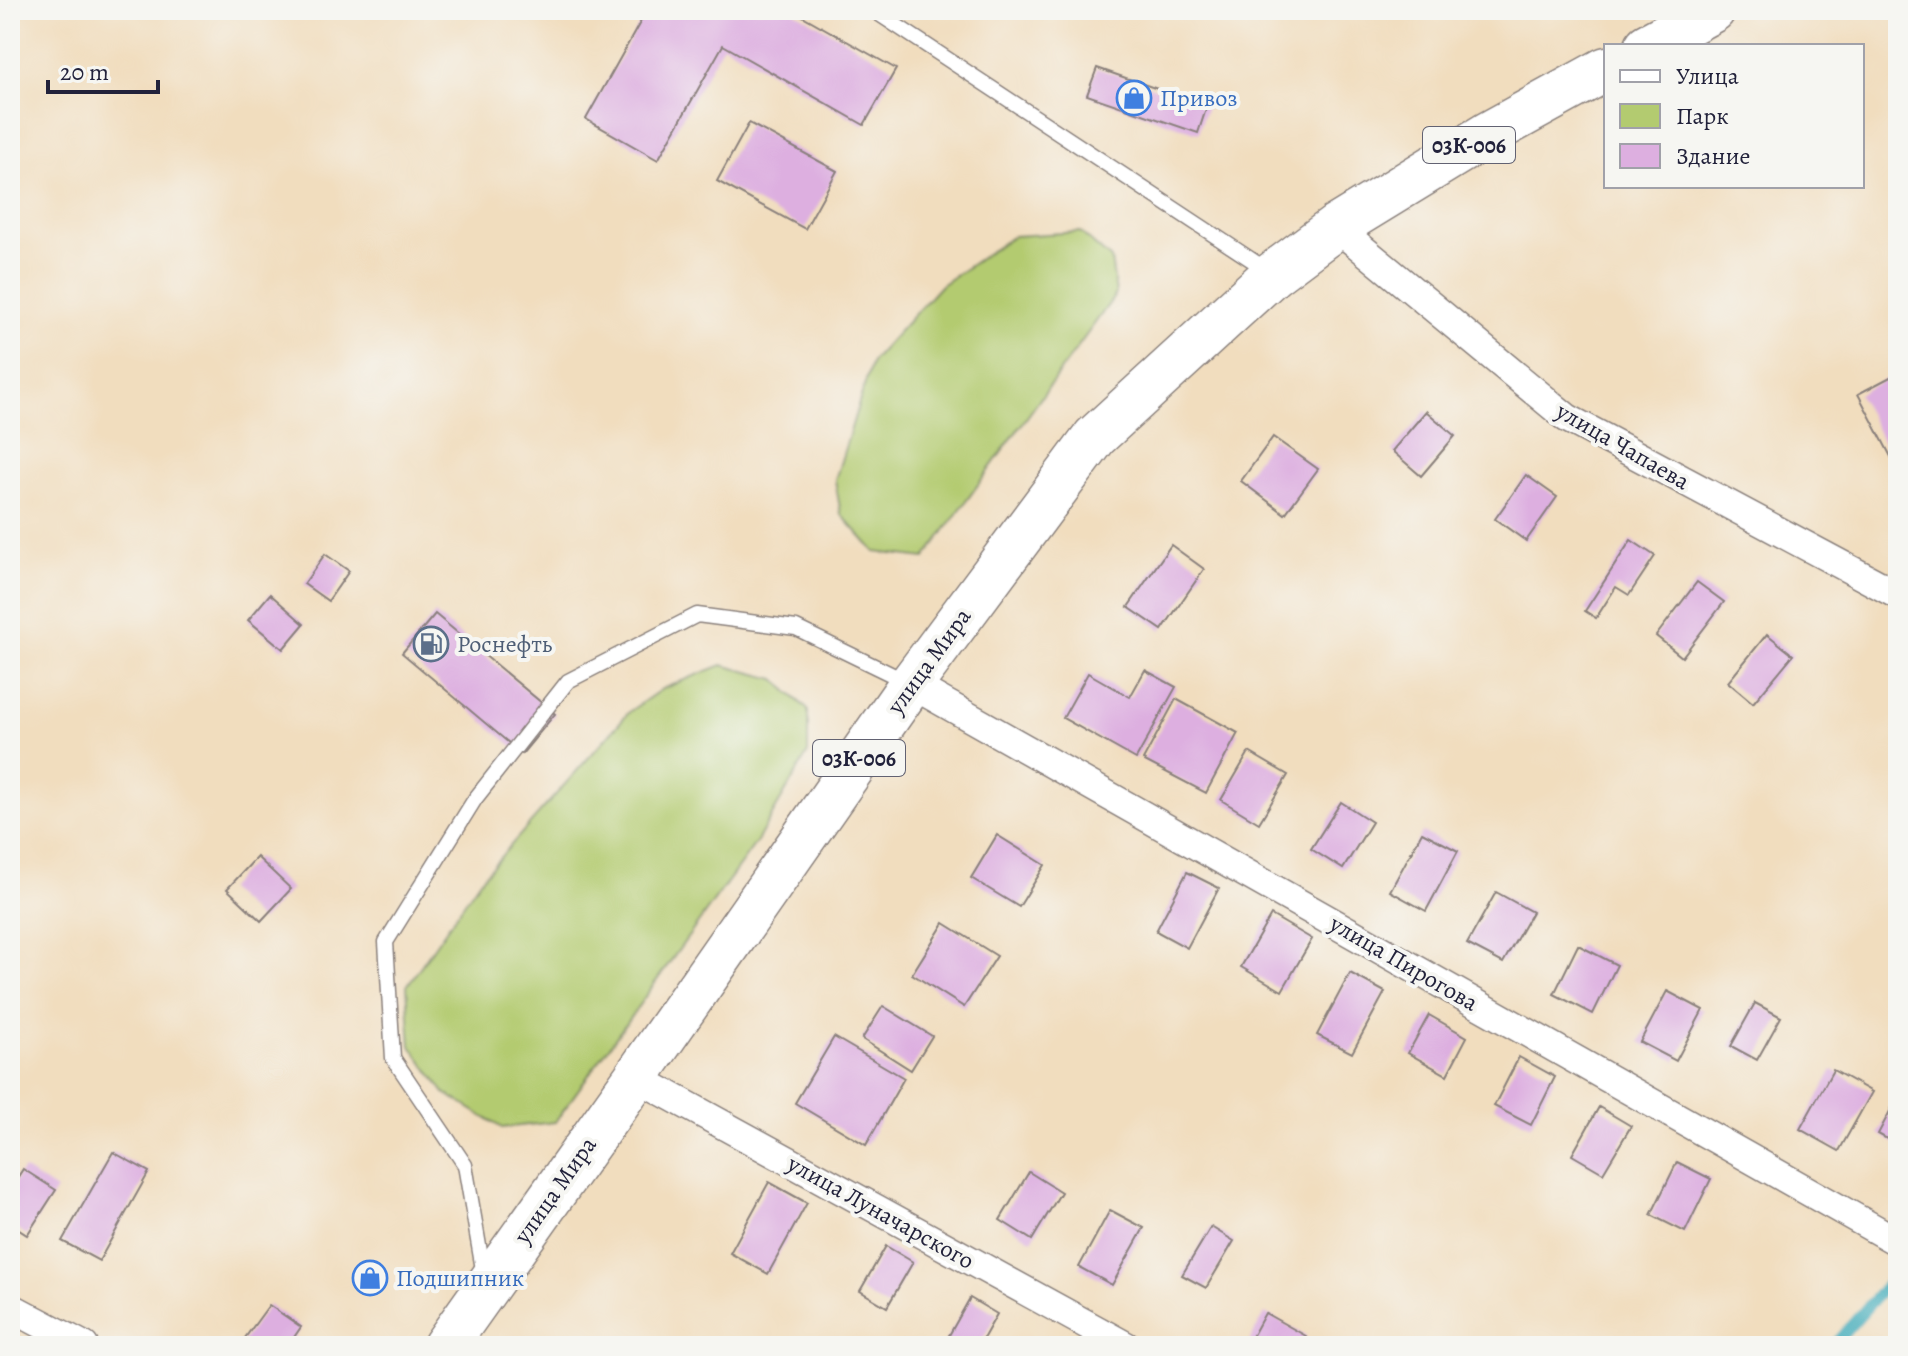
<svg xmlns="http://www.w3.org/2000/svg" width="1908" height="1356" viewBox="0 0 1908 1356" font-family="Alegreya,serif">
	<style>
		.green { fill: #b3cb70; stroke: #6a7656; stroke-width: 2 }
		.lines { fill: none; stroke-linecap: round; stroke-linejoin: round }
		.stream { stroke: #3aa9b8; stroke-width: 11 }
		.building { fill: #ddafe0 }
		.service-casing { stroke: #8a807c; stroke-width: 17 }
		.minor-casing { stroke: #8a807c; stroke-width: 31 }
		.primary-casing { stroke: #8a807c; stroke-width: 47 }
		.service { stroke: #fff; stroke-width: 14 }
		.minor { stroke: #fff; stroke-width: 28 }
		.primary { stroke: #fff; stroke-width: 44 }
		.labels { text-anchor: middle; stroke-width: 8; stroke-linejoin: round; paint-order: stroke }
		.shield { fill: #f6f6f2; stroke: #626272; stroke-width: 2 }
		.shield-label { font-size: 22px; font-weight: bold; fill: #22223b }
		.shop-label { font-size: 24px; fill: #366cbe; stroke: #f6f6f2; text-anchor: start }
		.street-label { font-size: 24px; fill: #22223b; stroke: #f6f6f2 }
		.service-label { font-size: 24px; fill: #4e5e75; stroke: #f6f6f2; text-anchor: start }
	</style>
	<rect width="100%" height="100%" fill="#f6f6f2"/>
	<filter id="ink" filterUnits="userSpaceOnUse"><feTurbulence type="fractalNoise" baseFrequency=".0125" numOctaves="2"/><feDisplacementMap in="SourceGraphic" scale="16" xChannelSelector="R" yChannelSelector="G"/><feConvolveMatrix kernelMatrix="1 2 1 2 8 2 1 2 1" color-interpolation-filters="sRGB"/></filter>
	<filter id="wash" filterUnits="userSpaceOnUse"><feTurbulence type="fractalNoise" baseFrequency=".006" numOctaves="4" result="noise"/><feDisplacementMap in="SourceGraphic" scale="32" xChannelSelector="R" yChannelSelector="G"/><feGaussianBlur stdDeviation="1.8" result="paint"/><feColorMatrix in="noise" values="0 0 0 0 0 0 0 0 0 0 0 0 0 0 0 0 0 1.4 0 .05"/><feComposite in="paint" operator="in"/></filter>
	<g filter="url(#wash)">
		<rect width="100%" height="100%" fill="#f1ddbe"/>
		<g class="green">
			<path d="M1080 232 1111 259 1116 294 925 558 875 552 841 514 835 480 872 361 941 285 1013 236Z"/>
			<path d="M722 665 775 679 808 710V753L757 841 555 1122 502 1128 445 1093 411 1046 407 986 480 880 630 711 662 689Z"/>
		</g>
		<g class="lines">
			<path class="stream" d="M1833 1346 1898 1272"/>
		</g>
		<g id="blocks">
			<g class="building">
				<path d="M647 10H792L896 69 864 125 723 45 658 160 586 119Z"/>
				<path d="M1097 68 1207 106 1198 133 1087 95Z"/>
				<path d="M749 123 837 171 805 229 717 181Z"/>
				<path d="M1898 373V470L1858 394Z"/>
				<path d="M1426 411 1455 436 1421 476 1392 451Z"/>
				<path d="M1273 437 1318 469 1285 514 1241 481Z"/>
				<path d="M1526 475 1557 497 1526 541 1495 519Z"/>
				<path d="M1631 540 1655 556 1629 595 1616 587 1596 618 1585 611Z"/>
				<path d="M1171 545 1204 569 1162 630 1128 607Z"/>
				<path d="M325 554 349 571 328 601 304 584Z"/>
				<path d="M1697 582 1724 602 1682 657 1656 636Z"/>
				<path d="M270 594 304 624 283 649 248 620Z"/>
				<path d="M435 614 555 714 522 754 402 653Z"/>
				<path d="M1767 634 1793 655 1753 703 1728 682Z"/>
				<path d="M1145 670 1176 687 1136 759 1063 718 1088 673 1130 697Z"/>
				<path d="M1176 699 1238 733 1206 793 1143 760Z"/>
				<path d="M1249 752 1288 775 1259 823 1221 800Z"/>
				<path d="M1341 802 1372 822 1343 869 1311 849Z"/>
				<path d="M1422 832 1458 851 1426 911 1390 891Z"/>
				<path d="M997 835 1045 865 1019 907 971 878Z"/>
				<path d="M257 857 291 889 261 921 227 889Z"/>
				<path d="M1187 872 1219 888 1187 948 1156 931Z"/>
				<path d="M1496 892 1532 912 1503 963 1467 944Z"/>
				<path d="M1271 915 1312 939 1282 991 1241 967Z"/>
				<path d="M944 923 997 956 964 1007 912 974Z"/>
				<path d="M1578 945 1617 965 1593 1014 1554 994Z"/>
				<path d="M1350 973 1385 992 1352 1053 1317 1035Z"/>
				<path d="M1667 991 1703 1010 1676 1061 1640 1042Z"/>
				<path d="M1755 1003 1781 1017 1757 1060 1731 1046Z"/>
				<path d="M883 1006 932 1036 911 1070 862 1039Z"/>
				<path d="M1429 1015 1467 1037 1447 1075 1408 1053Z"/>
				<path d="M834 1037 904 1078 866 1145 795 1103Z"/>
				<path d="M1519 1057 1555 1077 1531 1125 1494 1106Z"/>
				<path d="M1833 1070 1872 1092 1839 1151 1800 1129Z"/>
				<path d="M1898 1096V1145L1878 1134Z"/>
				<path d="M1599 1107 1631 1126 1603 1173 1572 1155Z"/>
				<path d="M113 1152 149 1172 99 1261 62 1241Z"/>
				<path d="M1677 1162 1711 1179 1685 1232 1651 1215Z"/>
				<path d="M23 1169 56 1190 27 1235 10 1224V1189Z"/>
				<path d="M1029 1172 1061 1192 1032 1240 1000 1220Z"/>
				<path d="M769 1182 807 1203 768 1274 730 1253Z"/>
				<path d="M1110 1210 1144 1228 1112 1285 1079 1267Z"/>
				<path d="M1211 1227 1234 1241 1206 1288 1182 1275Z"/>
				<path d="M886 1246 913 1262 887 1307 860 1291Z"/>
				<path d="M970 1298 997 1314 979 1346H943Z"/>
				<path d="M269 1305 301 1327 288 1346H247L242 1342Z"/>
				<path d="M1265 1313 1306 1336 1300 1346H1247Z"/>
			</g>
		</g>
	</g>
	<g filter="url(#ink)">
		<use href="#blocks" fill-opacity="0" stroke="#8a807c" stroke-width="2"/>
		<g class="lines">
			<g class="service-casing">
				<g id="service">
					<path d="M873 10 1270 272"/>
					<path d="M484 1275 465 1165 393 1058 386 942 475 799 568 681 697 615 796 628 907 682"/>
				</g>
			</g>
			<g class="minor-casing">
				<g id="minor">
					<path d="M1336 227 1567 418 1898 595"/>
					<path d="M911 684 1898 1242"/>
					<path d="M636 1077 1126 1346"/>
					<path d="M10 1307 84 1346"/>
				</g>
			</g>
			<g class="primary-casing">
				<g id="primary">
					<path d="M1647 46 1713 10"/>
					<path d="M445 1346 636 1077 911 684 1095 437 1273 274 1336 227 1488 134 1606 69"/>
				</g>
			</g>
			<use href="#service" class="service"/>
			<use href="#minor" class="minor"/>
			<use href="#primary" class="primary"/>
		</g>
	</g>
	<defs>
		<g id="shop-ring" transform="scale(1.8)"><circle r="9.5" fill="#f6f6f2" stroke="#3f7fe0" stroke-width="1.5"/><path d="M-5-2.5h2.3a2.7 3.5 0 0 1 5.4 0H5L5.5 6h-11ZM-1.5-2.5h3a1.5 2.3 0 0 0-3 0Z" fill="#3f7fe0"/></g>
		<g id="fuel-ring" transform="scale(1.8)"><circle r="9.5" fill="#f6f6f2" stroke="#5c6f8a" stroke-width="1.5"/><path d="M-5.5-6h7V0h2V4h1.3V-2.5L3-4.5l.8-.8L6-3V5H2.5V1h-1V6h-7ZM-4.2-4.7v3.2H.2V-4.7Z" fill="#5c6f8a"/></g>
	</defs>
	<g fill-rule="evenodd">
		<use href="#shop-ring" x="1134" y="98"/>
		<use href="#fuel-ring" x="431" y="644"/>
		<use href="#shop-ring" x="370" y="1278"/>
	</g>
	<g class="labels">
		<g class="shield">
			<rect x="1423" y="127" width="92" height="36" rx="6"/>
			<rect x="813" y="740" width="92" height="36" rx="6"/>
		</g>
		<g class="shield-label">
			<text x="1469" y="153">03К-006</text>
			<text x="859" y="766">03К-006</text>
		</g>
		<g class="shop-label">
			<text x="1160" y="106">Привоз</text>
			<text x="396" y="1286">Подшипник</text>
		</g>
		<g class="street-label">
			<text transform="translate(1623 446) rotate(30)" y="8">улица Чапаева</text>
			<text transform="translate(929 661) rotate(-54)" y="8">улица Мира</text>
			<text transform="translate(1404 963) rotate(30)" y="8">улица Пирогова</text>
			<text transform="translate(555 1190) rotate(-55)" y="8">улица Мира</text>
			<text transform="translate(881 1212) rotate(29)" y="8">улица Луначарского</text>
		</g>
		<g class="service-label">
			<text x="457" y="652">Роснефть</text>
		</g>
	</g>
	<rect width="1908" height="1356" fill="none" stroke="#f6f6f2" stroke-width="40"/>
	<rect x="1604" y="44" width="260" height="144" fill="#f6f6f2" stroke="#a1a1a9" stroke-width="2"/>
	<rect x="1620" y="70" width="40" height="12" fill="#ffffff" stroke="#a1a1a9" stroke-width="2"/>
	<text x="1676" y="84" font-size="24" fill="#22223b">Улица</text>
	<rect x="1620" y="104" width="40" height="24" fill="#b3cb70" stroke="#a1a1a9" stroke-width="2"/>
	<text x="1676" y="124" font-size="24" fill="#22223b">Парк</text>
	<rect x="1620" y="144" width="40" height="24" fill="#ddafe0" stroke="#a1a1a9" stroke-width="2"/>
	<text x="1676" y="164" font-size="24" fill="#22223b">Здание</text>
	<path d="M48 80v12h110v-12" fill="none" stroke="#22223b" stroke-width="4"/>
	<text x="60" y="80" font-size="24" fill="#22223b" stroke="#f6f6f2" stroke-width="6" paint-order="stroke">20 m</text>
</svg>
